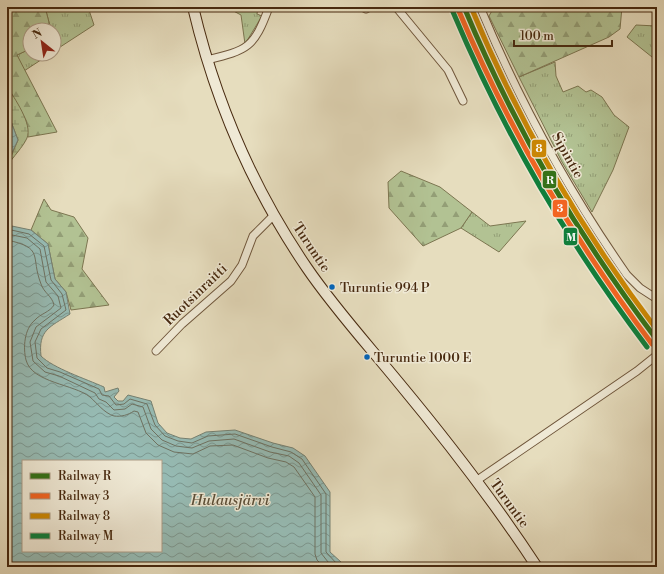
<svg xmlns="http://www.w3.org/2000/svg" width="664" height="574" viewBox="0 0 664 574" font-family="'Libre Bodoni',serif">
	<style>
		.grass { fill: url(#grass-tufts); stroke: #7c7651 }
		.forest { fill: url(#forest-firs); stroke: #7c7651 }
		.wetland { fill: url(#wetland-marsh); stroke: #7c7651 }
		.water { fill: url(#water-waves); stroke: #768172; fill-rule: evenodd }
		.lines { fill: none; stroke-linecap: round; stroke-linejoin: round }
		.shore { stroke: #6e7262; stroke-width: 1 }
		.street-casing { stroke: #6f563b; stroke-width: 9 }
		.secondary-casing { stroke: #47290f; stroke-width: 12 }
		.street { stroke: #efe9d5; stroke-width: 7 }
		.secondary { stroke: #efe9d5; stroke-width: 10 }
		.rail-1-casing { stroke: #efe9d5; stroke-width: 8 }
		.rail-2-casing { stroke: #efe9d5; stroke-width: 8 }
		.rail-3-casing { stroke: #efe9d5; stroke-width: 8 }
		.rail-4-casing { stroke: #efe9d5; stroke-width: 8 }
		.rail-1 { stroke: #357219; stroke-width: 5 }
		.rail-2 { stroke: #f26522; stroke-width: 5 }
		.rail-3 { stroke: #cb8704; stroke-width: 5 }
		.rail-4 { stroke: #0e7f3c; stroke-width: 5 }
		.bus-dot { fill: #0065bd; stroke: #efe9d5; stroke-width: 1.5 }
		.labels { text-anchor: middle; stroke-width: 3; stroke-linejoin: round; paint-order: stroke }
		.bus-label { font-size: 13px; fill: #47290f; stroke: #efe9d5; text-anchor: start }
		.street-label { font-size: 14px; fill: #47290f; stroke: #efe9d5 }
		.water-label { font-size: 15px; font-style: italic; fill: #5b4e38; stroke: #efe9d5 }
		.line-badge { stroke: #efe9d5; stroke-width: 1.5 }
		.badge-label { font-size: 11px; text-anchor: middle; font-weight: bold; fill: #fff }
	</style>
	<defs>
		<pattern id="grass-tufts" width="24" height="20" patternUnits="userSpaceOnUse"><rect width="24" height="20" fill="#b2c293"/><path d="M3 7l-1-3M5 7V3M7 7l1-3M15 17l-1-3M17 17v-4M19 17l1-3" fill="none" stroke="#939e76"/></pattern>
		<pattern id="forest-firs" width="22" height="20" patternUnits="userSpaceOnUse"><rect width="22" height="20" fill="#b2c293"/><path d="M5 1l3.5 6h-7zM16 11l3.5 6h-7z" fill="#939e76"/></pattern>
		<pattern id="wetland-marsh" width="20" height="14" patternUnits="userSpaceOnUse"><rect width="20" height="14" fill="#b2c293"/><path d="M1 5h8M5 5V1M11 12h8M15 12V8" fill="none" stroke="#939e76"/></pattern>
		<pattern id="water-waves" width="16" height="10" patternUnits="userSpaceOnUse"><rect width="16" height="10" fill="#96bbb4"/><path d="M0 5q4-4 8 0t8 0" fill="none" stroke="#7c9891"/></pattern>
	</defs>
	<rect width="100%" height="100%" fill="#e6ddbe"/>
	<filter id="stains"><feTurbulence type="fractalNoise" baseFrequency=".005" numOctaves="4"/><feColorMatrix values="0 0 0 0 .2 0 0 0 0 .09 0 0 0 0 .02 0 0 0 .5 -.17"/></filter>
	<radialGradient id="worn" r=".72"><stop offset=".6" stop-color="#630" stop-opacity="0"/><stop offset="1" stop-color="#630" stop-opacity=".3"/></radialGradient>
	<g class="grass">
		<path d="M45 7H88L94 25 54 51V30H51Z"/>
		<path d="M226 7H258L257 14 262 16 245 44 241 15Z"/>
		<path d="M636 25 657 26V61L627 37Z"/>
		<path d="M30 49V54H50L24 71 17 55Z"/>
		<path d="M555 62 556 76 563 92 578 86 586 92 591 90 602 97 614 115 629 127 613 170 592 212 562 162 519 77Z"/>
		<path d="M472 212 490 226 526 221 499 252 461 228Z"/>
	</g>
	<g class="forest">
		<path d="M7 7H45L51 30H30V49L17 55 57 132 28 137 26 120 7 86Z"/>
		<path d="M494 7H622L620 29 609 37 519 77 489 16Z"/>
		<path d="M401 171 440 187 472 212 461 228 423 246 389 208 388 182Z"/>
		<path d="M44 199 51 210 74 217 88 238 82 269 109 305 71 310 66 292 55 279 48 244 31 230Z"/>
	</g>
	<path class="wetland" d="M7 86C14 98 33 124 27 138 23 147 13 157 7 166L18 140 7 111Z"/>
	<g class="water">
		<path d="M7 111 18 140 7 163Z"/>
		<path d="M7 225 31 230 48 244 55 279 66 292 70 314C50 327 38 330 41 356 53 368 86 379 104 387L105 392 118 388 119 391 114 397 118 401H123L128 395 151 401 158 423 167 433 180 438 191 439 206 432 235 430 273 443 293 448 305 456 330 492V552L341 562V567H7ZM23 461H161V551H23Z"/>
	</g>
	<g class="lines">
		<g class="shore">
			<path d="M7 229 29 234 44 246 51 280 62 294 66 310 41 329 35 342 37 358 47 368 60 372 99 389 102 395 109 396 116 405 124 404 130 399 147 404 155 425 165 436 178 441 192 443 208 436 235 434 272 447 291 452 302 459 326 494V552L337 564V567"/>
			<path d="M7 234 27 238 40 249 46 282 58 296 61 308 36 327 30 342 33 361 45 372 59 376 95 393 99 399 106 402 114 410 125 409 132 404 143 407 151 429 162 440 176 446 192 448 209 441 234 439 270 452 289 456 299 463 321 495V553L332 567"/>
			<path d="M7 240C45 248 30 256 41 284 44 293 52 296 54 305 50 312 40 314 35 320 24 329 23 348 26 360 32 383 74 384 90 397 97 403 104 413 114 416 121 417 128 415 134 411L138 412 146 433 158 445 174 452 193 454 210 446 233 445 268 458 286 462 294 467 315 497V554L317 560 324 567"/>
		</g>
		<g class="street-casing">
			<g id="street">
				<path d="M362 7 366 9 370 7"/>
				<path d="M396 7 448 70 463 101"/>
				<path d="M480 7C519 101 569 192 627 275L640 288 657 299"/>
				<path d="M207 60C248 50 254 48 269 7"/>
				<path d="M156 351 182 324 231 281 242 265 253 236 274 215"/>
				<path d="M476 481 637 371 657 355"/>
			</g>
		</g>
		<g class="secondary-casing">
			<path id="secondary" d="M193 7C215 100 253 189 307 268 335 309 368 345 399 383 448 442 495 503 537 567"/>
		</g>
		<use href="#street" class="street"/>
		<use href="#secondary" class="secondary"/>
		<g class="rail-1-casing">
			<path id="rail-1" d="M464 7C515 129 577 234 657 340"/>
		</g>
		<g class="rail-2-casing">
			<path id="rail-2" d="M458 9C510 132 572 237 652 344"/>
		</g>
		<g class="rail-3-casing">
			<path id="rail-3" d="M471 7C519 123 581 230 657 330"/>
		</g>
		<g class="rail-4-casing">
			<path id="rail-4" d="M453 12C505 135 567 241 647 347"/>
		</g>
		<use href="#rail-1" class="rail-1"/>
		<use href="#rail-2" class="rail-2"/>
		<use href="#rail-3" class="rail-3"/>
		<use href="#rail-4" class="rail-4"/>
	</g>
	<g class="bus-dot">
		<circle cx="332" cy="287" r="3.5"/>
		<circle cx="367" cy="357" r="3.5"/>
	</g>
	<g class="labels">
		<g class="bus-label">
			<text x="340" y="292">Turuntie 994 P</text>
			<text x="374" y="362">Turuntie 1000 E</text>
		</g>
		<g class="street-label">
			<text transform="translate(568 155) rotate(61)" y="5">Sipintie</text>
			<text transform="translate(312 247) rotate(56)" y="5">Turuntie</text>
			<text transform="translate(195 294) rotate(-44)" y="5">Ruotsinraitti</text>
			<text transform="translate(510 503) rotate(54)" y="5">Turuntie</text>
		</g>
		<g class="water-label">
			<text x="230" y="505">Hulausjärvi</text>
		</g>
	</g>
	<g class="line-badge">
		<rect x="531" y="139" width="16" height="19" rx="4" fill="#cb8704"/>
		<rect x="542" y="170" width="15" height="19" rx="4" fill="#357219"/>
		<rect x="552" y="199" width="16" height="19" rx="4" fill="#f26522"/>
		<rect x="563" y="227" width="15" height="19" rx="4" fill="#0e7f3c"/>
	</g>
	<g class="badge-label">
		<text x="539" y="152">8</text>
		<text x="550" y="184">R</text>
		<text x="560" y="212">3</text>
		<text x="571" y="241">M</text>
	</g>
	<rect width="664" height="574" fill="none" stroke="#e6ddbe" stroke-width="24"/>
	<rect x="8" y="8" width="648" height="558" fill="none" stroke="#47290f" stroke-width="2"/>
	<rect x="12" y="12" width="640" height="550" fill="none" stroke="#47290f"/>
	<rect x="22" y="460" width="140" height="92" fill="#efe9d5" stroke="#ac9c86"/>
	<rect x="30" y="473" width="20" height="6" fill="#357219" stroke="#ac9c86"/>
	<text x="58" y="480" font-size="12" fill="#47290f">Railway R</text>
	<rect x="30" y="493" width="20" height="6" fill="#f26522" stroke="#ac9c86"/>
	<text x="58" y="500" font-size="12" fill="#47290f">Railway 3</text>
	<rect x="30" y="513" width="20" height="6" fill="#cb8704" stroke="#ac9c86"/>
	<text x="58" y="520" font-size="12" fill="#47290f">Railway 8</text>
	<rect x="30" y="533" width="20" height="6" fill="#0e7f3c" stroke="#ac9c86"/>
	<text x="58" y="540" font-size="12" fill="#47290f">Railway M</text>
	<g transform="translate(42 42) rotate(330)"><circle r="19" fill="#efe9d5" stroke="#ac9c86"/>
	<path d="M0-3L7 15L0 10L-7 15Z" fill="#8f2418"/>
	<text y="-6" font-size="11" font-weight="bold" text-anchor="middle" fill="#47290f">N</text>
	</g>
	<path d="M514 40v6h98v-6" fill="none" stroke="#47290f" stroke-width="2"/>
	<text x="520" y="40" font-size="12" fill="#47290f" stroke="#efe9d5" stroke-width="3" paint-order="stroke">100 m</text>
	<rect width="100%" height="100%" filter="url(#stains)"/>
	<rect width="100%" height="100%" fill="url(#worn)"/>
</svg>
